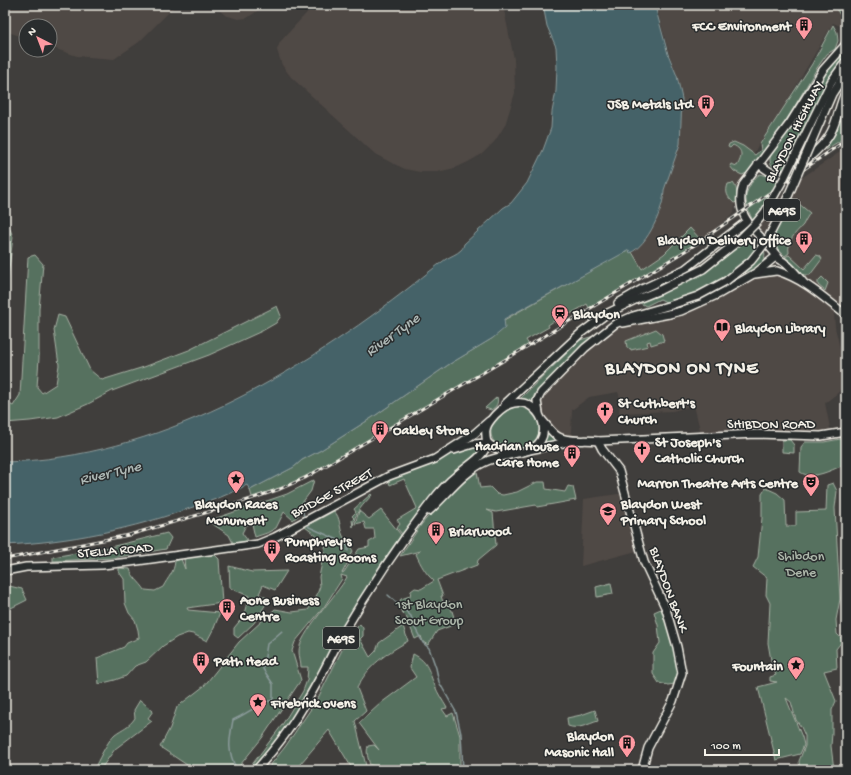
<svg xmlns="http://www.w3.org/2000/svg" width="851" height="775" viewBox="0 0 851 775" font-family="'Gochi Hand',sans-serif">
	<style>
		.built { fill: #504945 }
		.green { fill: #57715f; stroke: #a6b1a4 }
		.water { fill: #456268; stroke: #8b9b9b }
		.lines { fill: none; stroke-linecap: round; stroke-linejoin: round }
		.stream { stroke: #8b9b9b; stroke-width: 1.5 }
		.secondary-casing { stroke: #f4f1e8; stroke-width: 10 }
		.primary-casing { stroke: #f4f1e8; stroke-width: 10 }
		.secondary { stroke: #2a2d2e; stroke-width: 7 }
		.primary { stroke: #2a2d2e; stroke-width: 7 }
		.rail-casing { stroke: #f4f1e8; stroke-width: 3 }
		.rail { stroke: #2a2d2e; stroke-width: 1.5; stroke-dasharray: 4.5; stroke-linecap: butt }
		.primary-bridge-casing { stroke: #f4f1e8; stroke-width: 10; stroke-linecap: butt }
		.primary-bridge { stroke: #2a2d2e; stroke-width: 7 }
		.labels { text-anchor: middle; stroke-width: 3; stroke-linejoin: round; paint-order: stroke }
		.shield { fill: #2a2d2e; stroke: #b7b6b0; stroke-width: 1 }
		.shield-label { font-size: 13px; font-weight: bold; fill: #f4f1e8 }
		.poi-label { font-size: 14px; font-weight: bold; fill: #f4f1e8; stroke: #2a2d2e; text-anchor: start }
		.street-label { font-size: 14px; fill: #f4f1e8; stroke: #2a2d2e }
		.park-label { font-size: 14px; fill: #adb7aa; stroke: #2a2d2e }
		.water-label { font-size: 15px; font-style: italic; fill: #aeb8b5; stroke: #2a2d2e }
		.district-label { font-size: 18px; font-weight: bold; letter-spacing: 1px; fill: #f4f1e8; stroke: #2a2d2e }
	</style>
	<rect width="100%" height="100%" fill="#403e3c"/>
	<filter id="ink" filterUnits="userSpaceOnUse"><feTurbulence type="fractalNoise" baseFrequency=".025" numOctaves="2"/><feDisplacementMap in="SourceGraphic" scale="8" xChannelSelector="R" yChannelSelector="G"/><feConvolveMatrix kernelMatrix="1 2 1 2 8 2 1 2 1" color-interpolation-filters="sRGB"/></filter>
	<g filter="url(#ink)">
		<g class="built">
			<path d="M5 5H176L139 42 114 59 77 56 50 47V26H26V38L5 31Z"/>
			<path d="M214 5H266L247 18 238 19 225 15Z"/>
			<path d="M314 5H503L514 59 515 93 505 125 495 141 482 154 468 162 455 168 437 172H420L405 169 390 162 375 154 291 77 282 65 277 50 280 42Z"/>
			<path d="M655 5H846V28L833 23 783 108 757 147 739 185 734 213 701 240 690 229 664 254 642 269 633 252 641 244 664 190 680 144 682 99 677 76 669 53 657 9Z"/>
			<path d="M846 148V310L816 289 770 242 754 221 800 179Z"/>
			<path d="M779 271 833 304 835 327 846 375V380L839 392 825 403 831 433 702 438 694 405 673 411 619 413 620 398 618 392 589 397 572 410 571 432 577 440 562 439 539 413V397L615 324 681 311 747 277Z"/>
			<path d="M625 493 640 550 581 566 584 499Z"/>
		</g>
		<g class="green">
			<path d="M834 5H840L846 18V23L838 12Z"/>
			<path d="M833 25 837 32 838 41 835 49 827 54 817 68 792 111 775 137 747 173 742 175 734 171 730 166 731 164 737 166C742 157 744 150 733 145L730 148 728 147 729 144 734 142 743 146 755 155 761 150 760 144 812 64Z"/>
			<path d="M846 48V55L841 61 825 86 784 169C777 170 769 167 770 158 772 146 789 131 796 121 806 106 814 89 824 74 831 65 839 56 846 48Z"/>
			<path d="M846 101V137L825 150 835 135Z"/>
			<path d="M760 174 780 179 766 204 753 221C750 215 745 203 746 196 747 188 754 178 760 174Z"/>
			<path d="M733 183C738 189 737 195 737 202L734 203C727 197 725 192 728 184Z"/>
			<path d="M792 198 810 213C807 217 805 221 803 225 795 234 787 240 789 253L785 256 770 242Z"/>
			<path d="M5 219 7 221 13 237 6 292 5 347Z"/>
			<path d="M690 228 701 240 690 248 589 308 587 304 555 323 554 321 548 325 549 327 526 340 529 345 310 474 280 488 252 497 250 490 294 467 302 460 321 450 373 417 448 365 493 338 504 320 629 249 630 252H632L642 269 664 254Z"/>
			<path d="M746 237 758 247C731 278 706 290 668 303L660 299 646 306 640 303 638 301C681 286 713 269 746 237Z"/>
			<path d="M764 250C769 265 751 270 741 274L752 264Z"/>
			<path d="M35 255 43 264 39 309V358L37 387 42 393 56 384 59 365 54 330 58 315 65 317 90 370 102 380 144 367 189 350 277 306 281 316 276 323 262 331 209 355 112 391 88 404 58 417 30 421 5 423V400L6 402 13 406 20 395 28 257Z"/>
			<path d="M789 255 804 269 816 255 820 256 822 259 810 275H804L785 257Z"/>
			<path d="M822 277 828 283 825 291 818 285V281Z"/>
			<path d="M656 329 662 334 664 341 651 345 650 341 647 342 648 346 631 350V349L627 348 626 341Z"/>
			<path d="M594 336 535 393 532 402 521 398 580 340Z"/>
			<path d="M497 397C499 403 496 407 491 410L485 408Z"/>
			<path d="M518 406C525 407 529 410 533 415 542 424 542 440 529 446 520 451 508 450 499 446 494 444 492 439 491 434 489 417 504 410 518 406Z"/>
			<path d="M547 431 557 442 541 445Z"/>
			<path d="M846 438V464C833 469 813 481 800 472L801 447 805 442H824Z"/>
			<path d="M782 440H790L794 445V453L782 452Z"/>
			<path d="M488 442 486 452 445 482 402 534 397 528 400 524 397 520 417 508 404 479 390 485 387 477 446 453Z"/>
			<path d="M477 472 480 488 490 487 497 494 503 495 517 492 537 482H545L546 489 565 492 568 486 573 487 576 500 537 507 536 505 496 512 487 510 493 513 496 545 478 560 477 565 437 580 443 596H441L443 602 449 601 456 624 437 631 428 645 423 642 421 636 415 639 406 616 401 611 398 604 401 599 410 596 411 591 415 588 421 589 434 581C425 573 421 565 416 554L420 551 400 556C407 546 414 535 421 525 437 505 457 487 477 472Z"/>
			<path d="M314 480 311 491 299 507V515L293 520 284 512 276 528 267 533 255 537 252 524 246 525 242 533 248 541 233 543 229 535 208 521 287 494Z"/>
			<path d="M833 483 837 491 835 508 840 599 836 620 837 634 843 640 836 649 837 668 824 671 836 701 832 710V733L831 746 834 770H800L799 761 805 746V736L801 727 796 720 791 702 786 698 802 737 804 745 800 754 776 760 758 687 777 682 770 681V677L776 675 772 666 768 643 770 603 766 595 767 578 753 567 758 557 762 518V494L766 488 777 493 785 500 786 526H796V512L826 511 827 485Z"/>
			<path d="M371 494 372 495C363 505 354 513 353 527L352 520 354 518 352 516 356 512 354 509Z"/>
			<path d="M381 510 401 535 381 564 289 722 265 754 252 768 251 766 282 725 303 691 307 680 308 667H301C301 662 299 656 299 652 298 635 337 595 347 577L341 575 342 579 324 607 295 642 292 651 301 680 262 738 236 770H186L187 765 160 747 170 728 177 707 204 686 239 642 275 609 292 612 308 610 315 600 320 586 319 577 326 543 305 527 334 511C341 518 339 527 343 536 346 541 350 545 353 551L347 564 342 573 344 572 359 549 369 547V542L375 539 374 529H366L364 522 355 524 359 511 369 519Z"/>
			<path d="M167 533 171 538 166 549 112 558 53 561V557L110 547Z"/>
			<path d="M207 555H215L219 559 222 603 187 608 188 610 220 613 214 628 207 641 193 634 188 633 177 637 163 646 146 662 135 666 126 676 115 680 99 684 97 658 124 647 127 643 139 638 138 630 135 620 129 613 125 603 124 579 119 572V568L130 569C132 577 140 582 145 590L155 591 163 587C168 577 174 573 175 561L181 559 185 569 184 558Z"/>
			<path d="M229 566 252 572 287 571 275 590 263 585 259 594 269 599 254 623 238 638 234 635V628L243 617 249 596 230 588Z"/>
			<path d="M611 583 613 594 597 597 596 587Z"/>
			<path d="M5 585 22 589 27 600 5 611Z"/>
			<path d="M663 608 672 639 676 661 678 674 675 684 668 685 659 683 653 674V653L660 643 658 625 654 612Z"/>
			<path d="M360 624 363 628V636L360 639 370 657 376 651 379 643 403 626 408 641C386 654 369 664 357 688L366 711 355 721 367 770H353L329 730 295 770H272L269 767 285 747 317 700 350 634Z"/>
			<path d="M413 654C429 662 428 671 435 686 438 694 443 701 447 708L442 709 447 716 453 713 460 736V770H379L374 766 370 765C368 758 366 753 368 746L374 745 379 750 359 723 381 703 416 677 410 668Z"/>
			<path d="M140 700 153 711 148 718 152 721 115 749 100 770H94L96 765C100 757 109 739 115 734 123 728 129 727 135 718L134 710Z"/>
			<path d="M595 710 598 721C588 724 578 730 568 726L567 718 581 715Z"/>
		</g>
		<path class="water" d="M543 5H653L656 10 668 54 677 76 682 99 680 144 664 190C664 208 648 245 630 253L629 250 504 319 505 328 493 338 448 365 373 417 321 450 302 460 294 467 250 490 247 485C230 494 212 501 193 507 133 529 69 542 5 545V462C157 458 298 375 415 283 425 275 435 267 446 259 451 256 457 254 461 250 463 248 463 247 464 244L503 208 511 203 527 183 543 150 551 128 552 112 556 91 557 67 556 47 547 26Z"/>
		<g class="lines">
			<g class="stream">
				<path d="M302 510 305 519"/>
				<path d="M307 522 309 527 336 539 348 546V551"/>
				<path d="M388 595 411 616 414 626 423 643 429 648 436 668 439 682 456 712 461 734 463 770"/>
				<path d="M237 770C227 751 229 741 233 720 247 714 259 703 273 700V684L263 669 267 644 282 631"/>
			</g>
			<g class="secondary-casing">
				<g id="secondary">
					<path d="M758 164C764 167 771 174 777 175 792 177 825 145 831 132 838 119 839 104 846 91"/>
					<path d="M780 260C762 233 732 221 743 185L790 123 823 70 846 44"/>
					<path d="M777 271C804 279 824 298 846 315"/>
					<path d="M755 274 776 271"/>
					<path d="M669 314 681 311 719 294 757 272 774 258C784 258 797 275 803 282"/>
					<path d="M542 420C547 425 551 432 557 436 566 443 586 439 598 441L757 434 821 436 846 432"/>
					<path d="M598 441 602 449 619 471 644 562 666 609 677 647 682 673 673 701 648 748 642 770"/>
					<path d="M454 450 473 444 487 443"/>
					<path d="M529 450 573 441"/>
					<path d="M5 571 26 567 102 565 130 562 258 544 275 537 389 476 435 459 474 434 489 421"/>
				</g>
			</g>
			<g class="primary-casing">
				<g id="primary">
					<path d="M618 303 642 289 685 269 747 221"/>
					<path d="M623 323 669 314"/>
					<path d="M505 404 581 333 608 313 635 300 660 290"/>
					<path d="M539 413 537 401 541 393 585 348 615 324 633 316 671 305"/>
					<path d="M429 511C447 495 463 472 485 462 495 457 508 456 518 453 523 452 529 451 533 448 561 431 528 379 495 415 486 425 484 429 487 443 496 450 507 452 518 453"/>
					<path d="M256 770C274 750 290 730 303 707 318 684 329 659 342 635 369 589 399 544 432 501 439 492 447 483 457 475 469 464 482 459 488 443"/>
				</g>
			</g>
			<use href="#secondary" class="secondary"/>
			<use href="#primary" class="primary"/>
			<g class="rail-casing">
				<path id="rail" d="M5 559 129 535 236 504 280 489 305 478 523 349 690 248 846 140"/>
			</g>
			<use href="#rail" class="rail"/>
			<g class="primary-bridge-casing">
				<g id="primary-bridge">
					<path d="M660 290 703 269 736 243 756 223 765 212 783 180 831 82 846 61"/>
					<path d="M671 305 698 296 726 281 751 261 766 242 780 215 832 94 846 72"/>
				</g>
			</g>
			<use href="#primary-bridge" class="primary-bridge"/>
		</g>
	</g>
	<defs>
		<g id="building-pin" transform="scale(0.9)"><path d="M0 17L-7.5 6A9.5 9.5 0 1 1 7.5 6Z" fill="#ff9aa2" stroke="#2a2d2e"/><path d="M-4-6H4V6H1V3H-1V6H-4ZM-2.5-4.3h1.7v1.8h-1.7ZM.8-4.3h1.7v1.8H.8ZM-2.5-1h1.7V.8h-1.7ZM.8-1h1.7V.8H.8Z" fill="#111"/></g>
		<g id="station-pin" transform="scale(0.9)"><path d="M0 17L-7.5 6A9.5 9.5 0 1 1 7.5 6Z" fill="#ff9aa2" stroke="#2a2d2e"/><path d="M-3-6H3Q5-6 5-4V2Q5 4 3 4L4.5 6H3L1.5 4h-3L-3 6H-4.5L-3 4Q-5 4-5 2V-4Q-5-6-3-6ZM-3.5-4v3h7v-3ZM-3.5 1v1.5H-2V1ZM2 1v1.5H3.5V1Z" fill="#111"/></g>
		<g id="library-pin" transform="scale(0.9)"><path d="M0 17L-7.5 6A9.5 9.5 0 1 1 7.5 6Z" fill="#ff9aa2" stroke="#2a2d2e"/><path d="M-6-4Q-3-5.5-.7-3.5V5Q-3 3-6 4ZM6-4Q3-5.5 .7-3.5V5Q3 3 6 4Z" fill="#111"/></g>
		<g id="church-pin" transform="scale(0.9)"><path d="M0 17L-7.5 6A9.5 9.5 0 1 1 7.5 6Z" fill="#ff9aa2" stroke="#2a2d2e"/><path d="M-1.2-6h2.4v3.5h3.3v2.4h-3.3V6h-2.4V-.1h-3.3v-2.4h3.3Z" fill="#111"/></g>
		<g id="sight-pin" transform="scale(0.9)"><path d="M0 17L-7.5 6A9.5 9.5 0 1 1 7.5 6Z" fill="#ff9aa2" stroke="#2a2d2e"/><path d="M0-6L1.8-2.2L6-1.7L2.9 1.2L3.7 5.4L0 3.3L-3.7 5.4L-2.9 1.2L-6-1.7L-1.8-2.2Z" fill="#111"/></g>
		<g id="theatre-pin" transform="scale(0.9)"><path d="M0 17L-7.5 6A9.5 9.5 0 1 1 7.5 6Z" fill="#ff9aa2" stroke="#2a2d2e"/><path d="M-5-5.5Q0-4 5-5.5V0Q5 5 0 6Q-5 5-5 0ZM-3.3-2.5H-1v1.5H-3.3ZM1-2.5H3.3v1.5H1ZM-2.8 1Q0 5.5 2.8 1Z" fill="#111"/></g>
		<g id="school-pin" transform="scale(0.9)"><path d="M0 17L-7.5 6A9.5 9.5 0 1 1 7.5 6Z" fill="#ff9aa2" stroke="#2a2d2e"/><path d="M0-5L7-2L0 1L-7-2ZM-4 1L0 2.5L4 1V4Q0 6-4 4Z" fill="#111"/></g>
	</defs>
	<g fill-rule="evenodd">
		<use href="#building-pin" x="804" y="25"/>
		<use href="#building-pin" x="706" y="103"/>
		<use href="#building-pin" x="804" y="239"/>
		<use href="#station-pin" x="560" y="313"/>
		<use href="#library-pin" x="722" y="327"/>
		<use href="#church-pin" x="605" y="410"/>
		<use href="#building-pin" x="380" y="429"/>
		<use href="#church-pin" x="642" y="449"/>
		<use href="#building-pin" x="572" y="453"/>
		<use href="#sight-pin" x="236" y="479"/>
		<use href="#theatre-pin" x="811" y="482"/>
		<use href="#school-pin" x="608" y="511"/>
		<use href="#building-pin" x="436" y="530"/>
		<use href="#building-pin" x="272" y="548"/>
		<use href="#building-pin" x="227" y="607"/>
		<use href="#building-pin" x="201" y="660"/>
		<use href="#sight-pin" x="796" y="665"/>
		<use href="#sight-pin" x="258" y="702"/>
		<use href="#building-pin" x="627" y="743"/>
	</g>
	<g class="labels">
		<g class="shield">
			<rect x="764" y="199" width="36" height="22" rx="3"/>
			<rect x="323" y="627" width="36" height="22" rx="3"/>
		</g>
		<g class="shield-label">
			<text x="782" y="215">A695</text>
			<text x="341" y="643">A695</text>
		</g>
		<g class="poi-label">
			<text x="791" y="30" text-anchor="end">FCC Environment</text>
			<text x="693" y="108" text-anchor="end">JSB Metals Ltd</text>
			<text x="791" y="244" text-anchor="end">Blaydon Delivery Office</text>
			<text x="573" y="318">Blaydon</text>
			<text x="735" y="332">Blaydon Library</text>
			<text x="618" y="407">St Cuthbert's<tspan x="618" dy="16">Church</tspan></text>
			<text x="393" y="434">Oakley Stone</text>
			<text x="655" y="446">St Joseph's<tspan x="655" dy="16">Catholic Church</tspan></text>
			<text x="559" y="450" text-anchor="end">Hadrian House<tspan x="559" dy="16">Care Home</tspan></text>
			<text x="798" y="487" text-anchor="end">Marron Theatre Arts Centre</text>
			<text x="236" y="508" text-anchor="middle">Blaydon Races<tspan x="236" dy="16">Monument</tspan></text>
			<text x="621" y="508">Blaydon West<tspan x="621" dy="16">Primary School</tspan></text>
			<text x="449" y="535">Briarwood</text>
			<text x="285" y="545">Pumphrey's<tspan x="285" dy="16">Roasting Rooms</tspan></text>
			<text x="240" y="604">Aone Business<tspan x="240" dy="16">Centre</tspan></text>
			<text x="214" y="665">Path Head</text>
			<text x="783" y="670" text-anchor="end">Fountain</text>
			<text x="271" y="707">Firebrick ovens</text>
			<text x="614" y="740" text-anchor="end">Blaydon<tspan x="614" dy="16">Masonic Hall</tspan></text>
		</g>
		<g class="street-label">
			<text transform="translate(793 131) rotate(-63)" y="5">BLAYDON HIGHWAY</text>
			<text x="771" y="428">SHIBDON ROAD</text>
			<text transform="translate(331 492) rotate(-28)" y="5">BRIDGE STREET</text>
			<text transform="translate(115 549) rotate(-5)" y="5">STELLA ROAD</text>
			<text transform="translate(670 589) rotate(70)" y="5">BLAYDON BANK</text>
		</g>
		<g class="park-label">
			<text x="801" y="560">Shibdon<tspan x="801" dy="16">Dene</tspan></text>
			<text x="429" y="608">1st Blaydon<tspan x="429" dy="16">Scout Group</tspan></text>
		</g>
		<g class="water-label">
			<text transform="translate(392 334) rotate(-36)" y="5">River Tyne</text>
			<text transform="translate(110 472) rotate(-13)" y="5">River Tyne</text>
		</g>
		<g class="district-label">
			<text x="682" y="373">BLAYDON ON TYNE</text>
		</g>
	</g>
	<rect width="851" height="775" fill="none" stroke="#2a2d2e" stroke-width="20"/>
	<rect x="10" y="10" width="831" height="755" fill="none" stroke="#f4f1e8" stroke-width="1.5" filter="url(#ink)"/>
	<g transform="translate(38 38) rotate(318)"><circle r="19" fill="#2a2d2e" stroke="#7b7b78"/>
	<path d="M0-3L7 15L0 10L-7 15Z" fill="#ff9aa2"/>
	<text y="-6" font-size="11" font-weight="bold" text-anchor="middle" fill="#f4f1e8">N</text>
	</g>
	<path d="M705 749v6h74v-6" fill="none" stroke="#f4f1e8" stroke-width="2"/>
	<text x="711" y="749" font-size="12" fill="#f4f1e8" stroke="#2a2d2e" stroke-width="3" paint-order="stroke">100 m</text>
</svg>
